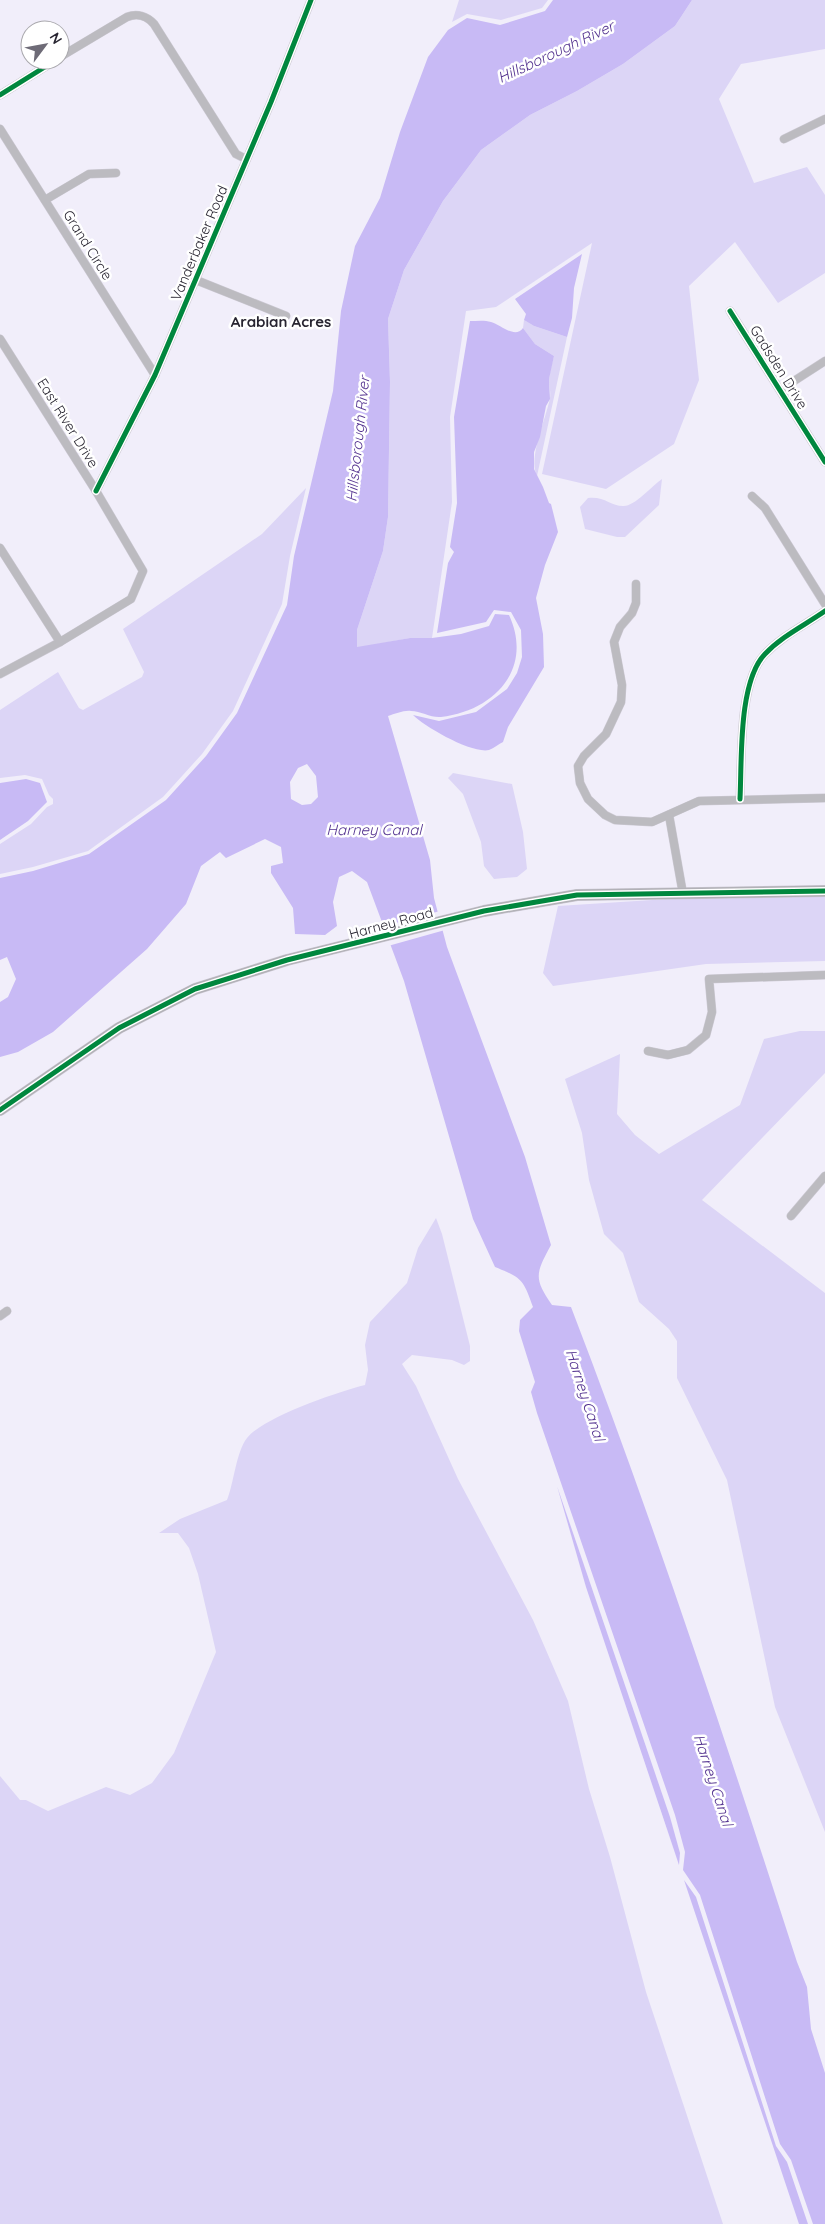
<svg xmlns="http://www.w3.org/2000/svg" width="825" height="2224" viewBox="0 0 825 2224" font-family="Quicksand,sans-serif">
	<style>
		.green { fill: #dcd5f6 }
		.water { fill: #c8baf5; fill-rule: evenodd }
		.pier { fill: #f1eefa }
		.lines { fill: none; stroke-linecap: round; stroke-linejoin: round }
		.street-casing { stroke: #cecbd5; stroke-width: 9 }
		.secondary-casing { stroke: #cecbd5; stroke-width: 12 }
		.street { stroke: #bcbbc0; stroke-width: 8 }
		.secondary { stroke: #b2b1b7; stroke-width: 11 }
		.cycleway-casing { stroke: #fff; stroke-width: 8 }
		.cycleway { stroke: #00873e; stroke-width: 5 }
		.labels { text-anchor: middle; stroke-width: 5; stroke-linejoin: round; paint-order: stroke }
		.street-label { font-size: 14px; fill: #282531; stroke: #fff }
		.water-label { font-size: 15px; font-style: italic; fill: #543390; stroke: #fff }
		.neighbourhood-label { font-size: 15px; font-weight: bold; fill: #282531; stroke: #fff }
	</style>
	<rect width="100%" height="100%" fill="#f1eefa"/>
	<g class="green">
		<path d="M459 0H548L542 8 501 20 467 14 452 22Z"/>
		<path d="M692 0H825V49L741 64 719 99 754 183 807 167 825 195V273L778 303 735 242 689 286 699 380 674 444 606 489 542 474 592 243 496 307 466 311 450 417 452 502 432 638H410L357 648V630L383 551 388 517 390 382 388 319 404 270 443 201 481 150 530 115 577 91 623 64 675 26Z"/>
		<path d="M524 320 534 326 567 337 537 476C528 457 546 419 550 398 551 392 549 385 549 379 550 371 552 363 554 356L535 344 523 328Z"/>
		<path d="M662 479 659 505 625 537H617L585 529 580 507 588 498C604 496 611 506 623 506 634 507 652 486 662 479Z"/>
		<path d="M306 488 290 556 282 604 233 711 202 754 163 797 88 851 33 867 0 874V844L31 824 47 807 53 804V799L49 795 42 779 25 775 0 778V710L58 672 79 708 83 710 142 677 144 672 123 629 262 534Z"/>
		<path d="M453 773 512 784 523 832 527 869 517 877 494 879 484 866 481 842 463 794 448 778Z"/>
		<path d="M825 893V961L706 964 553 986 543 973 558 906 699 897Z"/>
		<path d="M800 1031H825V1073L702 1200 825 1293V1832L775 1707 727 1480 677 1378V1341L669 1329 639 1302 623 1253 604 1234 589 1180 582 1133 565 1079 620 1054 617 1114 635 1135 659 1154 740 1105 764 1039Z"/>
		<path d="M436 1218 442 1234 470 1346V1361L464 1365 452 1360 412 1355 402 1364 416 1386 458 1479 533 1620 568 1701 589 1789 610 1857 646 1992 723 2224H0V1776L20 1800H26L48 1811 106 1787 130 1795 152 1783 174 1753 216 1652 198 1574 189 1548 178 1533H159L180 1519 227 1500C234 1483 236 1452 247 1438 264 1417 337 1392 365 1385L368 1370 365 1345 370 1322 407 1283 418 1248Z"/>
	</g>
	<g class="water">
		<path d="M553 0H692L675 26 623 64 577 91 530 115 481 150 443 201 404 270 388 319 390 382 388 517 383 551 357 630V647L410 638H432L461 634 489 626 495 614 509 615C534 669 494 711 441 717 431 718 421 711 411 711 404 710 395 714 388 716L430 860 434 898 447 947 525 1157 551 1245C536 1273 533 1278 552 1305L571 1307C654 1523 726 1742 797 1962L807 1987 811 2029 825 2073V2224H813L791 2160 780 2144 700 1895 683 1870 685 1852 675 1815 537 1413 531 1392 535 1382 519 1331 520 1320 533 1307C523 1279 522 1278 495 1267L473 1219 404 981 367 882 352 871 339 877 333 902 337 926 325 935 295 934 293 908 271 873V866L283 863 281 847 265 839 226 858 220 852 201 866 186 904 147 949 53 1032 18 1052 0 1057V1002L8 997 16 979 7 957 0 960V878L33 871 89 854 166 800 206 756 237 713 287 605 294 556 333 391 341 311 355 246 380 198 400 132 428 57 448 30 467 18 500 25 545 11ZM307 764 316 776 318 797 311 804 302 805 291 799 290 782 298 768Z"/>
		<path d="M582 254 574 288 572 318 567 337 534 326 524 320 526 314 515 299Z"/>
		<path d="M470 321C477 321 485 320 491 322 501 325 515 339 523 328L535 344 554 356 549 379 550 399 546 406 540 437 534 452V469L543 487 549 503 551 504 558 532 545 565 536 598 543 634 544 667 508 727 503 742C499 744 494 748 489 750 472 754 425 727 413 715L439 721 476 712 507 689 517 673 522 657 521 630 511 612 494 610 486 622 437 633 448 563 454 552 450 547 457 503 454 417Z"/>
		<path d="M26 779 40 783 47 802 28 821 0 840V783Z"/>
		<path d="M557 1486 670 1817 680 1853 679 1865 586 1587Z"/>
		<path d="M684 1880 696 1897 776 2146 787 2162 808 2224H799Z"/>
	</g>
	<path class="pier" d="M440 911 445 930 388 946 381 927Z"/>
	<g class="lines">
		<g class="street-casing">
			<g id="street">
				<path d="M60 57 127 17C137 13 147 16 154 24L236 154 246 159"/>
				<path d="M0 95 56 60"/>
				<path d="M0 129 155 375"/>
				<path d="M784 139 825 119"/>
				<path d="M45 200 89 174 116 173"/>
				<path d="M196 280 286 316"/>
				<path d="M730 311 825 462"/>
				<path d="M0 339 96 491 143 571 131 599 60 642 0 674"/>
				<path d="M780 390 825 361"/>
				<path d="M96 491 155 375 271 102 311 0"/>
				<path d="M752 496 765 508 825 604"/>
				<path d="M0 548 60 642"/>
				<path d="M636 584V603L632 613 620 627 614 642 622 685 621 702 606 734 584 756 578 766 580 783 588 799 605 815 615 820 652 822 699 801 825 798"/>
				<path d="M740 799C742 760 738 682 765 654 782 636 805 625 825 611"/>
				<path d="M669 815 683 894"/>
				<path d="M648 1051 668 1055 688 1050 706 1035 712 1012 709 979 825 975"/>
				<path d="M791 1216 825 1176"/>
				<path d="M0 1316 7 1311"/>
			</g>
		</g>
		<g class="secondary-casing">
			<path id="secondary" d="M0 1110 119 1028 195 989 287 960 484 911 577 895 825 891"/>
		</g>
		<use href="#street" class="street"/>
		<use href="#secondary" class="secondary"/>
		<g class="cycleway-casing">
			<g id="cycleway">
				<path d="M0 95 56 60"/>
				<path d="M730 311 825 462"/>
				<path d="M96 491 155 375 271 102 311 0"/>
				<path d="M740 799C742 760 738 682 765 654 782 636 805 625 825 611"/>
				<path d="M0 1110 119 1028 195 989 287 960 484 911 577 895 825 891"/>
			</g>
		</g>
		<use href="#cycleway" class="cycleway"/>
	</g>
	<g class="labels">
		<g class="street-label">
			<text transform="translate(199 243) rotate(-67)" y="5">Vanderbaker Road</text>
			<text transform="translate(88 245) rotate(58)" y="5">Grand Circle</text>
			<text transform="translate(779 367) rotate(58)" y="5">Gadsden Drive</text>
			<text transform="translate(68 423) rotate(58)" y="5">East River Drive</text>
			<text transform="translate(391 923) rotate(-15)" y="5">Harney Road</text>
		</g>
		<g class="water-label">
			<text transform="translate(556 52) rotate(-25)" y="5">Hillsborough River</text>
			<text transform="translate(358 439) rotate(-84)" y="5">Hillsborough River</text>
			<text x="374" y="835">Harney Canal</text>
			<text transform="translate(585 1395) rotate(72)" y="5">Harney Canal</text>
			<text transform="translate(713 1780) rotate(72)" y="5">Harney Canal</text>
		</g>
		<g class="neighbourhood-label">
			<text x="281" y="327">Arabian Acres</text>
		</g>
	</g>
	<g transform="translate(45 45) rotate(58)"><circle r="24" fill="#ffffff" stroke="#a9a8ad"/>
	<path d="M0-4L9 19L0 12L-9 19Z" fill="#6e6b77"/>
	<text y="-8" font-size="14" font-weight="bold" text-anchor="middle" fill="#282531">N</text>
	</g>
</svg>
